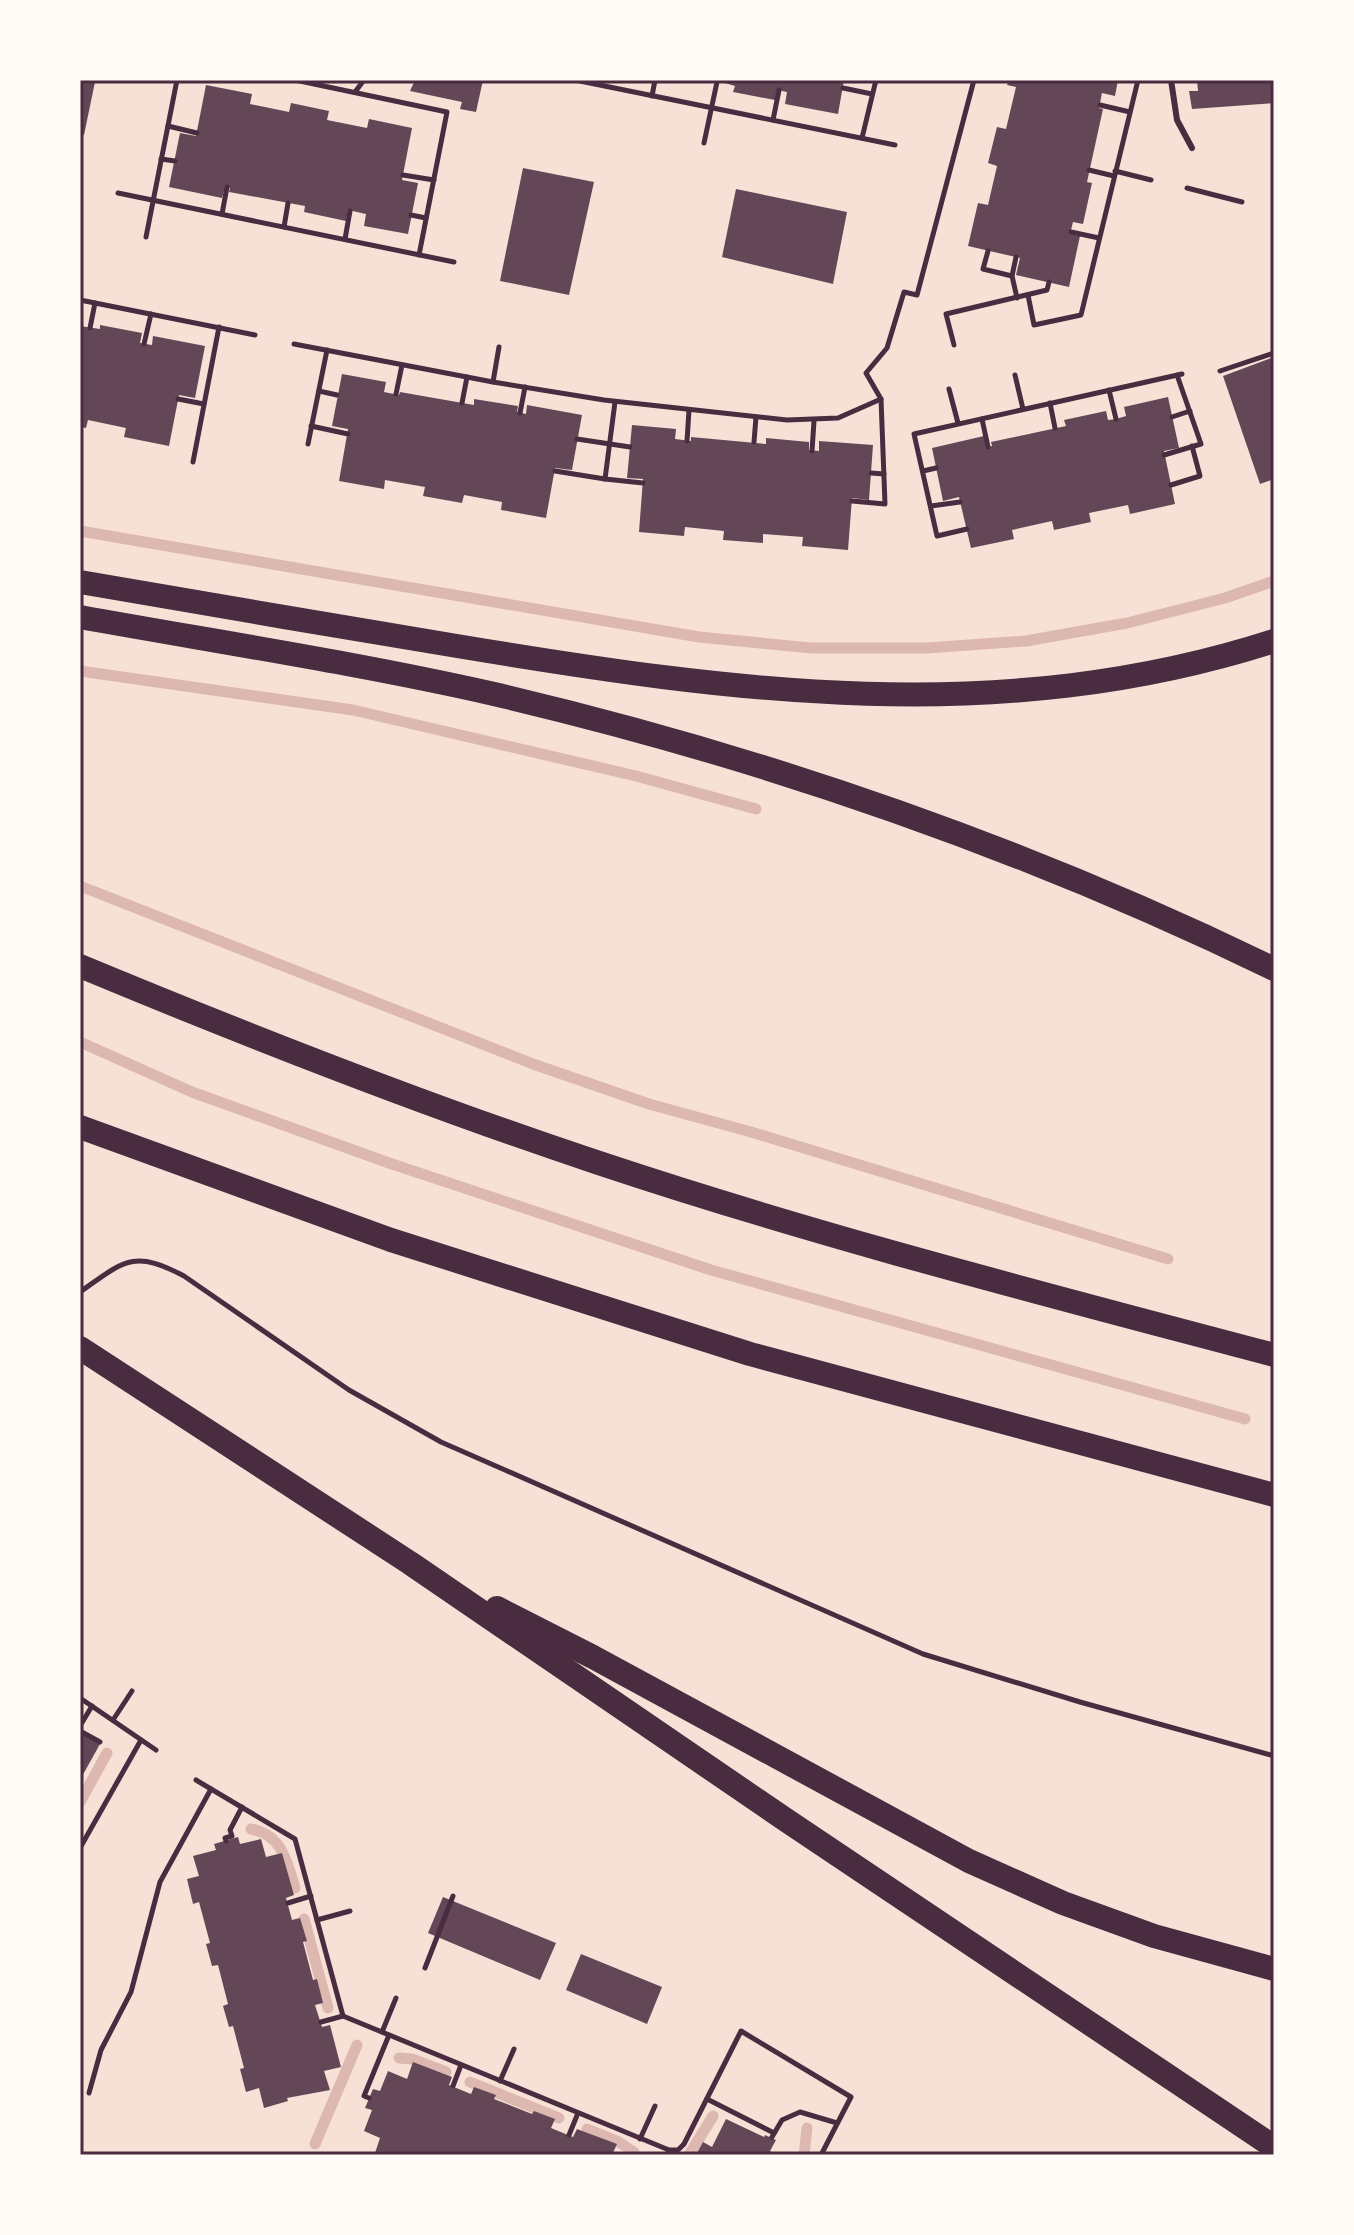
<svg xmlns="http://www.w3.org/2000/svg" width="1354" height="2235" viewBox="0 0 1354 2235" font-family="'Archivo Narrow',sans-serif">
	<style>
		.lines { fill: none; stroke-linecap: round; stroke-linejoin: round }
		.stream { stroke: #dcb8b0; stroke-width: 11 }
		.building { fill: #644757 }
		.path { stroke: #4a2c40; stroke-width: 5 }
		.service { stroke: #4a2c40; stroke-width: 6 }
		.motorway { stroke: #4a2c40; stroke-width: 24 }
		.neatline { fill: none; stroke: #4a2c40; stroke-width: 3 }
	</style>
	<rect width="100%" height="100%" fill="#f7e1d7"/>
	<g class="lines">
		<g class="stream">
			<path d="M80 531 699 637 811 648H927L1026 641 1127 623 1225 598 1274 581"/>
			<path d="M80 671 353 710 636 776 756 809"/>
			<path d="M80 886 533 1064 649 1104 751 1132 1168 1259"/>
			<path d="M80 1042 192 1092 389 1163 711 1270 1245 1419"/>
			<path d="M80 1802 107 1753"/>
			<path d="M251 1829C282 1835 287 1861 295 1888"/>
			<path d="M304 1919 328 2008"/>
			<path d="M399 2058 412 2059 446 2072"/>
			<path d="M470 2082 559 2118"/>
			<path d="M587 2129 617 2141 634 2152V2155"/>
			<path d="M315 2144 357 2045"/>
			<path d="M689 2155 713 2116"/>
			<path d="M804 2155 807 2128"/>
		</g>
	</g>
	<g class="building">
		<path d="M80 80 95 82 84 135 80 134Z"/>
		<path d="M415 80H483L476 112 460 109 462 102 410 91Z"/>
		<path d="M715 80H844L838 114 785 104 787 92 777 90 775 100 733 92 735 86Z"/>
		<path d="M1009 80H1118L1115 96 1102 93 1099 108 1103 109 1087 182 1092 183 1083 224 1073 222 1070 234 1080 236 1069 287 1016 275 1020 258 968 246 978 203 988 205 997 166 988 163 997 127 1006 129 1016 87 1007 85Z"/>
		<path d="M1197 80H1274V103L1192 109 1189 91H1198Z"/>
		<path d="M206 85 252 94 250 104 289 112 291 103 329 111 327 120 367 128 369 119 412 128 402 180 418 183 408 234 364 226 366 214 348 210 346 221 304 212 305 206 229 192 230 188 225 187 222 198 169 187 180 133 196 136Z"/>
		<path d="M523 168 594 182 569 295 500 281Z"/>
		<path d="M736 189 847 212 833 284 722 257Z"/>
		<path d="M100 325 142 333 140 343 152 345 153 336 205 346 195 398 179 395 169 446 124 437 126 428 88 420 86 428 80 427V326L100 329Z"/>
		<path d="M1274 357V479L1260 484 1223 376Z"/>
		<path d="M342 374 386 382 384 392 399 395 400 392 474 405V399L518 406 517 412 526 414 527 405 582 415 572 470 555 468 546 518 501 510 502 502 464 495 462 503 423 496 425 487 385 480 384 489 339 481 348 429 332 426Z"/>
		<path d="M1168 397 1179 448 1164 451 1175 504 1130 514 1128 505 1089 513 1091 522 1054 530 1052 521 1012 530 1014 539 971 548 959 497 943 501 932 448 984 436 986 448 992 446 991 442 1066 426 1064 420 1106 411 1108 420 1116 419 1126 416 1124 407Z"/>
		<path d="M632 425 676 429 675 439 691 441V437L766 444V438L809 442V450L819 451V441L873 445 869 500 852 498 848 550 802 546 803 537 763 534V543L723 540 724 531 685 527 684 536 639 532 643 479 627 478Z"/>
		<path d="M80 1733 100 1744 80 1780Z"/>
		<path d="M238 1837 240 1844 261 1839 266 1857 282 1853 294 1895 286 1898 292 1920 300 1918 307 1941 303 1942 313 1980 317 1979 323 2003 315 2005 322 2027 330 2025 341 2067 324 2071 330 2090 287 2098 288 2101 264 2108 259 2088 246 2092 240 2069 244 2068 233 2026 229 2027 223 2006 228 2004 218 1965 212 1966 206 1944 210 1943 199 1902 193 1904 187 1879 199 1876 193 1856 216 1850 214 1844Z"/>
		<path d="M443 1897 556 1943 540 1980 428 1933Z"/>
		<path d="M581 1954 662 1987 647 2024 566 1990Z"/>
		<path d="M413 2062 452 2077 449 2085 471 2094 474 2087 496 2095 494 2099 532 2114 534 2111 555 2119 551 2128 573 2137 577 2129 617 2144 612 2155H380L375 2153 380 2138 364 2131 372 2110 365 2108 373 2089 380 2091 388 2071 407 2079Z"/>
		<path d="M726 2119 764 2137 765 2135 776 2140 770 2151 777 2155H696L703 2142 712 2147Z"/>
	</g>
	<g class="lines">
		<g class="path">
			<path d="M295 80 447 112 419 255"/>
			<path d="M575 80 895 145"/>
			<path d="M843 88 872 94"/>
			<path d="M355 92 364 80"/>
			<path d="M652 96 655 80"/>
			<path d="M1100 105 1130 112"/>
			<path d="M773 120 779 90"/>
			<path d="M168 126 197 133"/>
			<path d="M862 138 876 80"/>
			<path d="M704 143 717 82"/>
			<path d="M161 159 175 161"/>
			<path d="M1089 170 1114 176"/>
			<path d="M1115 171 1151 180"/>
			<path d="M403 175 434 180"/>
			<path d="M1187 188 1242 202"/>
			<path d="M118 193 454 262"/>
			<path d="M222 214 227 187"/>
			<path d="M411 215 426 218"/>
			<path d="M284 227 288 203"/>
			<path d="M1071 232 1099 238"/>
			<path d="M146 237 177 80"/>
			<path d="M345 239 350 211"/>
			<path d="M988 251 983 269 1012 276"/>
			<path d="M1016 257 1012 276 1017 298"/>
			<path d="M1028 295 1034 325 1081 315 1138 80"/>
			<path d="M80 300 255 335"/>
			<path d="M90 328 95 303"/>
			<path d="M144 344 151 314"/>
			<path d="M294 344 493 382 604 400 787 420 838 418 881 399"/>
			<path d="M954 345 946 314 1047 290 1049 282"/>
			<path d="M1220 371 1274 353"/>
			<path d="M1015 375 1023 409"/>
			<path d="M493 382 499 347"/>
			<path d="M949 389 958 423"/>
			<path d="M1109 390 1116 419"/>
			<path d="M319 391 337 395"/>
			<path d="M396 394 402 365"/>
			<path d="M178 399 204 404"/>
			<path d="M462 403 467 377"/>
			<path d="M1050 403 1055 428"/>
			<path d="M520 413 525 387"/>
			<path d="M1172 417 1190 411"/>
			<path d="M982 419 988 447"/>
			<path d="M311 426 348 434"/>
			<path d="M577 439 630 447"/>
			<path d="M687 441 689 410"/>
			<path d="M754 442 756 417"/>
			<path d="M308 444 327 350"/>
			<path d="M812 451 814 421"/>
			<path d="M1164 455 1201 444 1177 375"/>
			<path d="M193 462 219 327"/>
			<path d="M555 471 605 479 615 402"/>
			<path d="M923 471 936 468"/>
			<path d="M871 473 884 474"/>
			<path d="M605 479 643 483"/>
			<path d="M1171 485 1200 476 1192 446"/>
			<path d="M852 501 885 504 881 399 866 373 887 348 904 292 917 295 974 80"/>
			<path d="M931 506 960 502"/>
			<path d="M967 529 937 536 914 434 1182 374"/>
			<path d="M80 1292C124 1261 133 1249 184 1276L349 1390 441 1442 505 1470 923 1654 1080 1702 1274 1756"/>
			<path d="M80 1698 156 1750"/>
			<path d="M113 1720 132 1691"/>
			<path d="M80 1726 92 1706"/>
			<path d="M80 1731 100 1742"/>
			<path d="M196 1780 295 1839 343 2016 669 2150 667 2155"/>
			<path d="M226 1841 225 1838 232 1836 230 1830 242 1807"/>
			<path d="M80 1848 141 1740"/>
			<path d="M288 1903 311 1896"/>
			<path d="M317 1920 350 1911"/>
			<path d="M425 1968 453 1896"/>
			<path d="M321 2022 343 2016"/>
			<path d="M382 2032 396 1998"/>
			<path d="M500 2081 514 2049"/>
			<path d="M453 2086 461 2065"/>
			<path d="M89 2093 101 2050 131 1992 160 1882 211 1789"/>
			<path d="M369 2098 364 2096 389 2035"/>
			<path d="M707 2099 774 2133"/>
			<path d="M569 2135 578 2113"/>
			<path d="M772 2137 782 2120 800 2112 837 2123"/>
			<path d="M640 2139 655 2106"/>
			<path d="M669 2150H678L684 2144 741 2031 851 2097 821 2155"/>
		</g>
		<path class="service" d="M1171 80 1177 120 1192 148"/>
		<g class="motorway">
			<path d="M80 582C206 604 331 625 457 646 733 692 1001 729 1274 641"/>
			<path d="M80 617C218 642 357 663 494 694 763 757 1025 848 1274 969"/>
			<path d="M80 966C251 1037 424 1105 599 1163 821 1237 1048 1295 1274 1355"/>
			<path d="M80 1127 391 1240 750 1354 1274 1495"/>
			<path d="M80 1348 410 1563 786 1820 1274 2147"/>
			<path d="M497 1608 593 1657 969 1861 1063 1903 1154 1936 1274 1969"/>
		</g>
	</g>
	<rect width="1354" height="2235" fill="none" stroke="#fffaf5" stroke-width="164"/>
	<rect x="82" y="82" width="1190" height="2071" class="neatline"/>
</svg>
